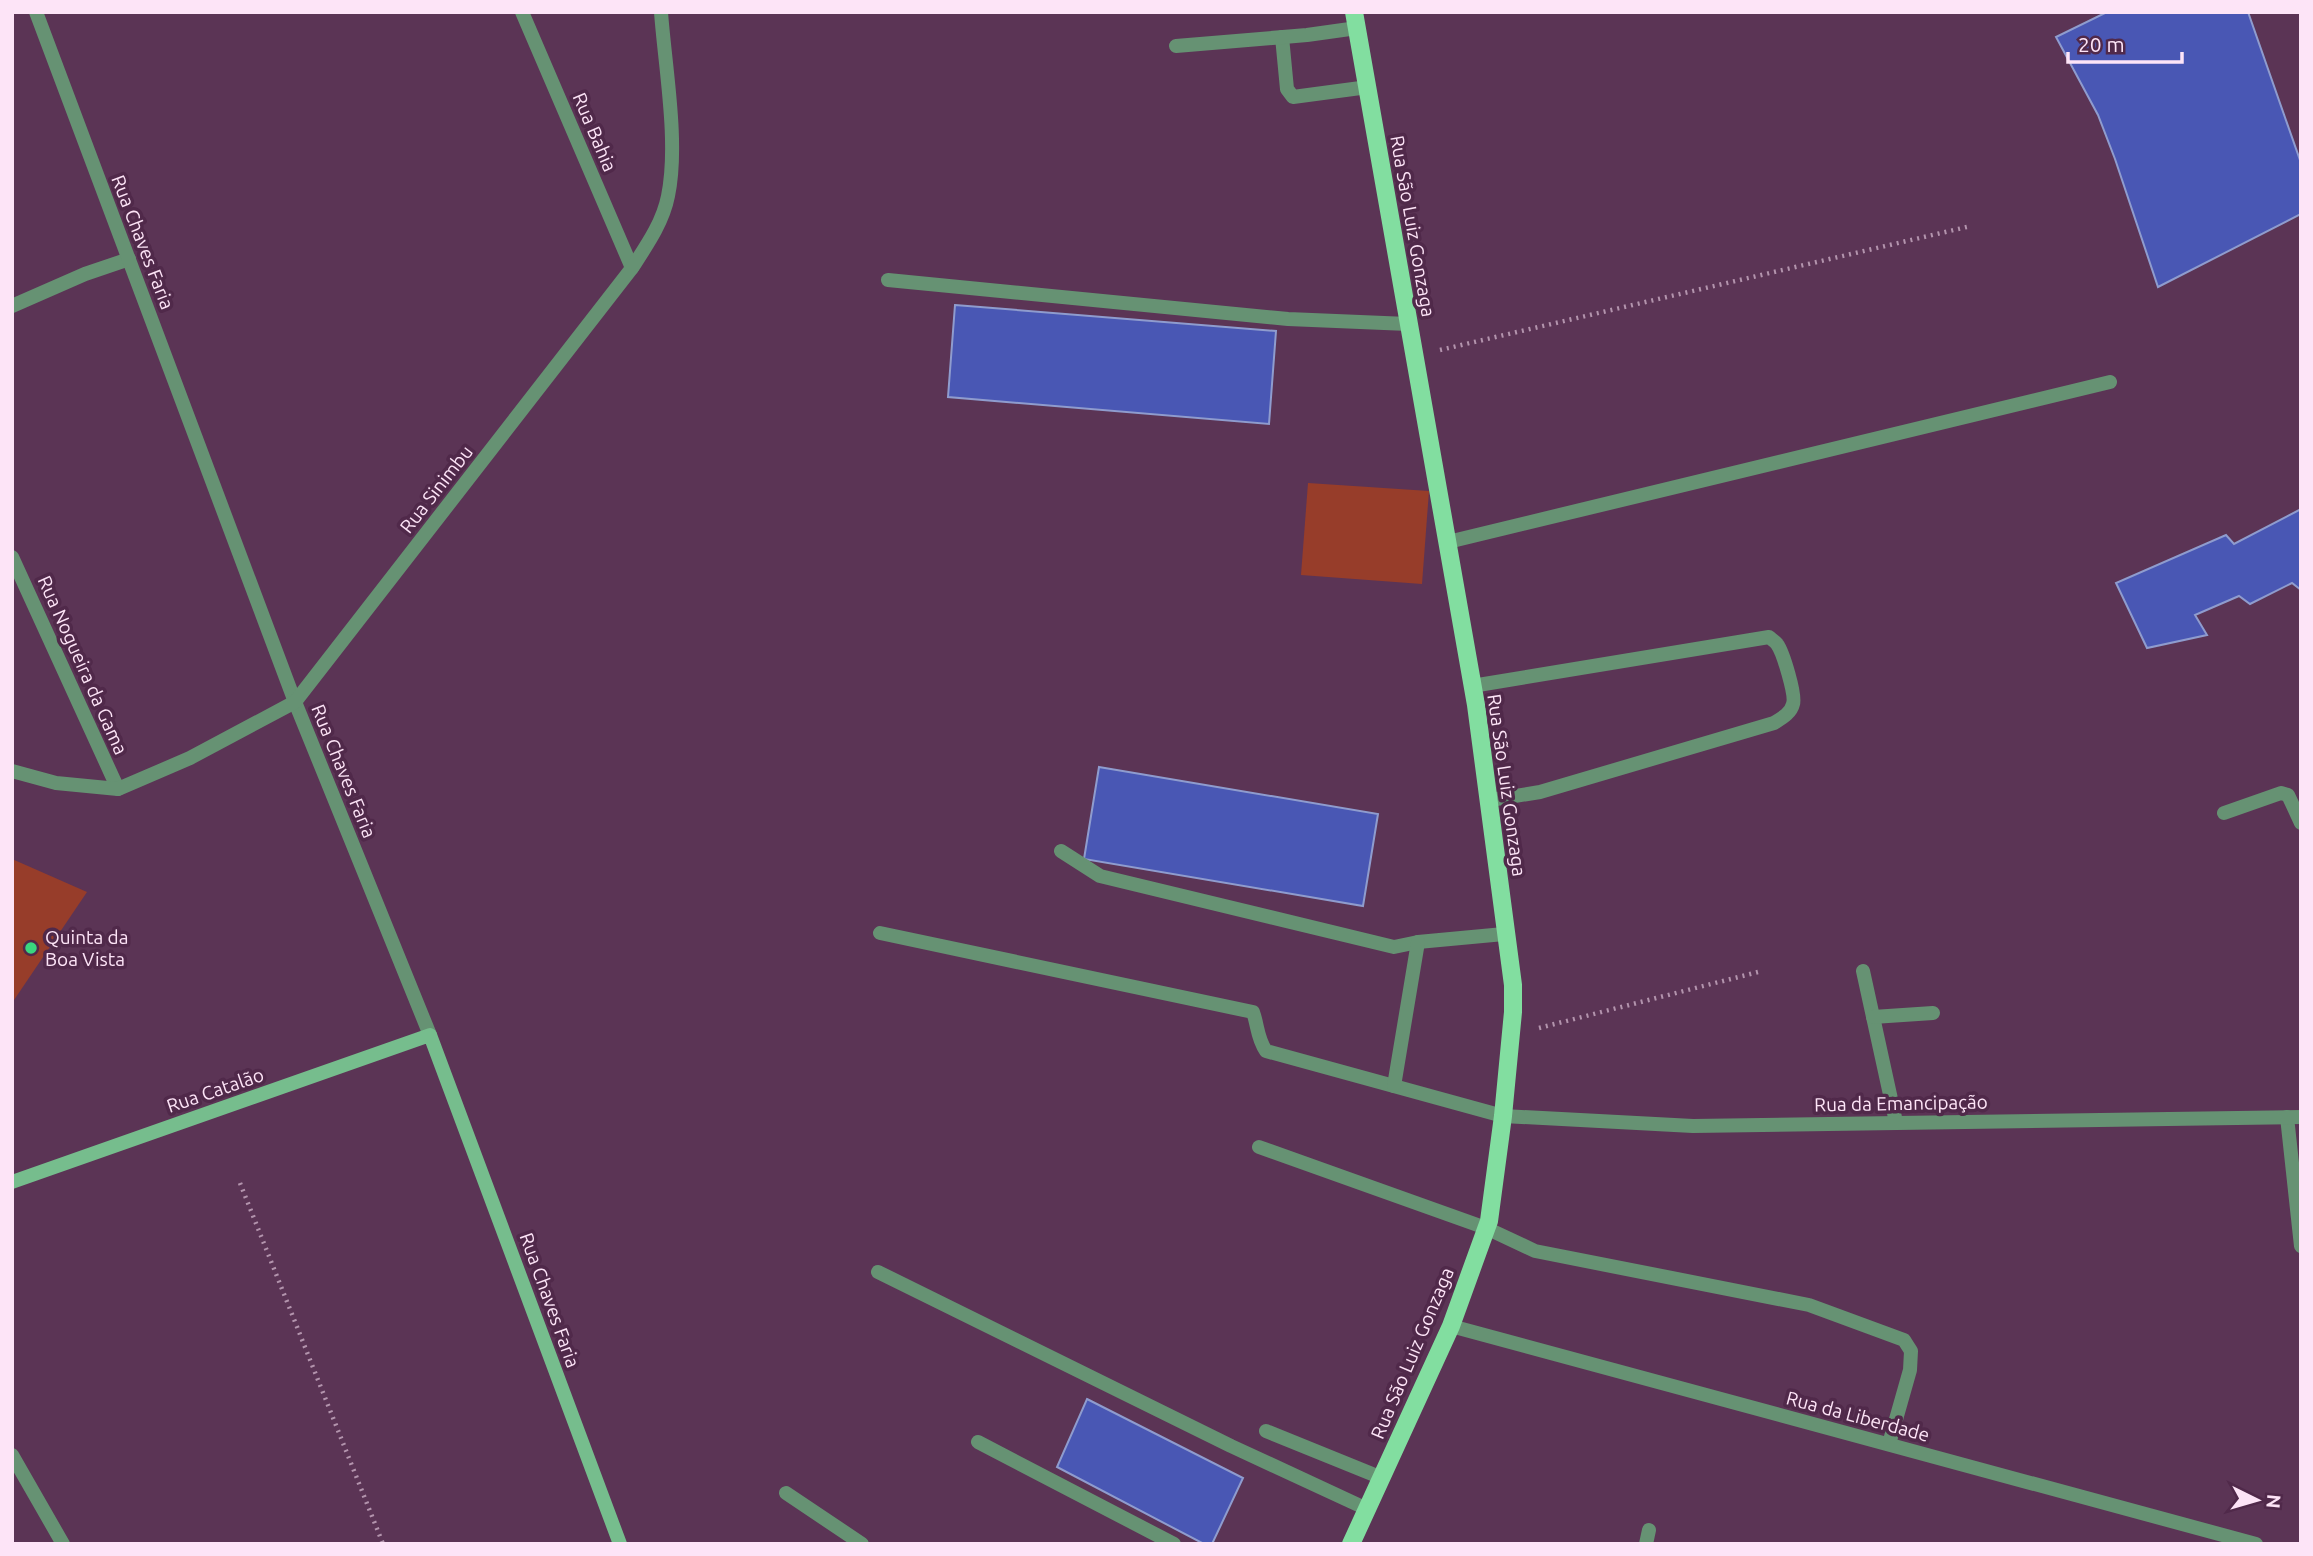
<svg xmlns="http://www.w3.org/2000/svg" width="2313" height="1556" viewBox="0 0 2313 1556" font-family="Ubuntu,sans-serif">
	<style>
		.green { fill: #973d2a }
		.building { fill: #4957b4; stroke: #8f9cce; stroke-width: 2 }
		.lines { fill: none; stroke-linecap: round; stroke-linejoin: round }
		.path { stroke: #b394ad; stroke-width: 4.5; stroke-dasharray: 2 5; stroke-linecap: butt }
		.service { stroke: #669273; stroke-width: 14 }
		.minor { stroke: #669273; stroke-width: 14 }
		.tertiary { stroke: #669273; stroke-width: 14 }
		.secondary { stroke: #76bd8d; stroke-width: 14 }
		.primary { stroke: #82dea0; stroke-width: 18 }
		.poi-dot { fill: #3ad77f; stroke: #50294a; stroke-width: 2.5 }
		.labels { text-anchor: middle; stroke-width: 7; stroke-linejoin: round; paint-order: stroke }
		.street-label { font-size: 19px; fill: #fde4f7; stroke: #50294a }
		.poi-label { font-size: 19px; fill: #fde4f7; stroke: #50294a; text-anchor: start }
	</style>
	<rect width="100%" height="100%" fill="#5b3455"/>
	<g class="green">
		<path d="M1308 483 1429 491 1422 584 1301 575Z"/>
		<path d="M12 859 87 892 12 1003Z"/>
	</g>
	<g class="building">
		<path d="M2107 12H2248L2301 163V214L2158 287 2115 159 2098 115 2056 37Z"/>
		<path d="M955 305 1276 331 1269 424 948 397Z"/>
		<path d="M2301 509V590L2292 583 2250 604 2239 596 2195 615 2207 635 2147 648 2116 583 2226 535 2234 544Z"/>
		<path d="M1099 767 1378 814 1363 906 1084 859Z"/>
		<path d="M1087 1399 1243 1478 1212 1544H1204L1057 1467Z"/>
	</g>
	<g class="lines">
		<g class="path">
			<path d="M1440 350 1971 226"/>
			<path d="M1539 1028 1762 971"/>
			<path d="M240 1183 383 1544"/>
		</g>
		<g class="service">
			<path d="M1282 37 1287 89 1293 97 1368 87"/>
			<path d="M1176 46 1307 35 1357 28"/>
			<path d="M888 280 1288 319 1408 324"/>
			<path d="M12 306 85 274 129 259"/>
			<path d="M1448 542 2110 382"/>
			<path d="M1472 686 1769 637C1771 639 1775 641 1777 644 1783 652 1796 695 1793 704 1791 713 1782 718 1774 723L1540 792 1490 800"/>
			<path d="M2224 813 2281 793 2288 795 2301 823"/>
			<path d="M1061 851 1100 876 1394 947 1418 942 1504 934"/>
			<path d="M880 933 1253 1012C1258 1026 1257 1038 1266 1051L1503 1116"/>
			<path d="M1863 971 1896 1122"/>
			<path d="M1873 1017 1933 1013"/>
			<path d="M1394 1086 1418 942"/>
			<path d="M1259 1147 1486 1228 1535 1251 1809 1305 1904 1340 1911 1351 1910 1370 1889 1444"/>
			<path d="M878 1272 1231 1446 1367 1509"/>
			<path d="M1266 1431 1382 1478"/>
			<path d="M978 1442 1174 1544"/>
			<path d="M786 1493 862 1544"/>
		</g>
		<g class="minor">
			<path d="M36 12 295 702 430 1035"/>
			<path d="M522 12 632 268"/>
			<path d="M12 557 118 789"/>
			<path d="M12 771 56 783 118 789 190 758 295 702 632 268C647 245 663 222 668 196 679 143 665 67 661 12"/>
			<path d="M2287 1117 2301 1246"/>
			<path d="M1451 1326 2256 1544"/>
			<path d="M12 1455 63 1544"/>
			<path d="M1646 1544 1649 1530"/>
		</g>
		<path class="tertiary" d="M1503 1116 1693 1126 2301 1117"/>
		<path class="secondary" d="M12 1182 430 1035 620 1544"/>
		<path class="primary" d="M1351 1544 1451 1326 1489 1221 1503 1116 1513 1012V985L1476 705 1354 12"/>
	</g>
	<circle class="poi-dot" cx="31" cy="948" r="7"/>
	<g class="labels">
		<g class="street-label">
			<text transform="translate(595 132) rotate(67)" y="7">Rua Bahia</text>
			<text transform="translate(1413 226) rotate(80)" y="7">Rua São Luiz Gonzaga</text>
			<text transform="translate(143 242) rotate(69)" y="7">Rua Chaves Faria</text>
			<text transform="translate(436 489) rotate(-52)" y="7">Rua Sinimbu</text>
			<text transform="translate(83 665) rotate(66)" y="7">Rua Nogueira da Gama</text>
			<text transform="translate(344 771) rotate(68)" y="7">Rua Chaves Faria</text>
			<text transform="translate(1507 785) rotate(82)" y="7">Rua São Luiz Gonzaga</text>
			<text transform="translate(215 1090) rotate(-19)" y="7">Rua Catalão</text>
			<text transform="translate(1901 1103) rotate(-1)" y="7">Rua da Emancipação</text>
			<text transform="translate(550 1300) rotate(70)" y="7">Rua Chaves Faria</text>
			<text transform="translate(1412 1353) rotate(-67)" y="7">Rua São Luiz Gonzaga</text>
			<text transform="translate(1858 1416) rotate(15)" y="7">Rua da Liberdade</text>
		</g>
		<g class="poi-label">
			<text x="45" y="944">Quinta da<tspan x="45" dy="22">Boa Vista</tspan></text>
		</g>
	</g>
	<rect width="2313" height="1556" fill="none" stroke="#fde4f7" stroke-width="28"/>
	<g transform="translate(2257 1500) rotate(95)" stroke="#50294a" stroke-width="5" paint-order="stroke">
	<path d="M0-5L12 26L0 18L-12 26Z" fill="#fde4f7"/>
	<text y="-10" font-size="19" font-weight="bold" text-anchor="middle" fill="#fde4f7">N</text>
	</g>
	<path d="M2068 52v10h114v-10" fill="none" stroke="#fde4f7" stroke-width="3.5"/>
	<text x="2078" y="52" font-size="21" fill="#fde4f7" stroke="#50294a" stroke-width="5" paint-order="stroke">20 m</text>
</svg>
